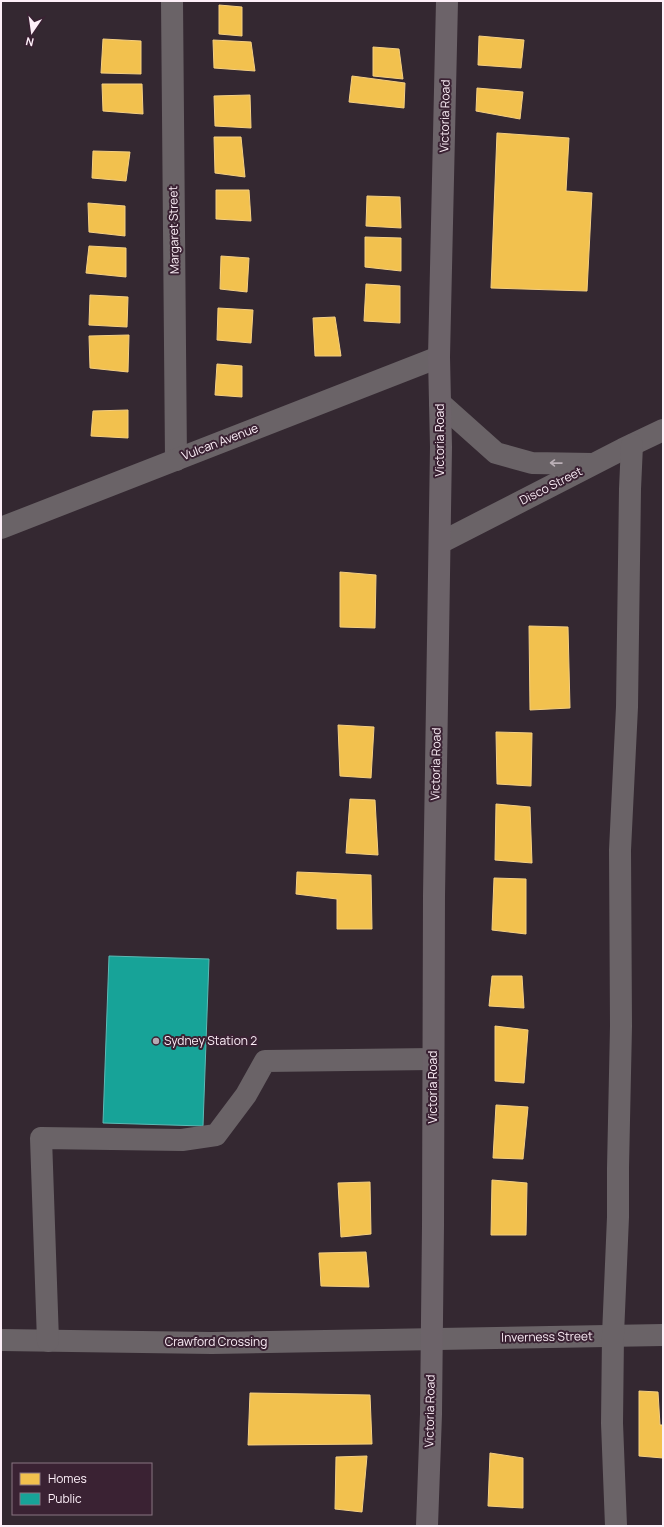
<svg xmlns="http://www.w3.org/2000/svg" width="664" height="1527" viewBox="0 0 664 1527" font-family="Manrope,sans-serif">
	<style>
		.homes { fill: #f2c14e; stroke: #f5cf81 }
		.public { fill: #17a398; stroke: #5cbab5 }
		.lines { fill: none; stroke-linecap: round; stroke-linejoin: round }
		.minor { stroke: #6a6367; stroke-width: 22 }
		.major { stroke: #6c6369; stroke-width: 22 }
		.oneway { stroke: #bbb0b7 }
		.poi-dot { fill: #b7a9b2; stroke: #3a2233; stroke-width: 1.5 }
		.labels { text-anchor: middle; stroke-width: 4; stroke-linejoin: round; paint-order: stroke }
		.street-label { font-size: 12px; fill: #fdeff8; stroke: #3a2233 }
		.poi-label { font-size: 12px; fill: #fdeff8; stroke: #3a2233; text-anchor: start }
	</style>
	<rect width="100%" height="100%" fill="#342831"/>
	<g class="homes">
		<path d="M219 5 242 7V36L219 34Z"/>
		<path d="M479 36 524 40 521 68 478 65Z"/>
		<path d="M103 39 141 41V74L101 73Z"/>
		<path d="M213 40 251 42 255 71 214 68Z"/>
		<path d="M373 47 399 49 403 79 373 76Z"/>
		<path d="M352 76 405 83 404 108 349 102Z"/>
		<path d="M102 84H142L143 114 103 111Z"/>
		<path d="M477 88 523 92 520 119 476 111Z"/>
		<path d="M250 95 251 128 215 126 214 96Z"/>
		<path d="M497 133 569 138 566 191 592 193 587 291 491 288Z"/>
		<path d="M214 137H241L245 177 215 173Z"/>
		<path d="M93 151 130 152 126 181 92 178Z"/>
		<path d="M216 190H249L251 221 216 219Z"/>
		<path d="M367 196 400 197 401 228 366 226Z"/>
		<path d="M88 203 125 206V236L89 232Z"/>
		<path d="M365 237 401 238V271L365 267Z"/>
		<path d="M89 246 126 248V277L86 273Z"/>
		<path d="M221 256 249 258 247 292 220 289Z"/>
		<path d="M366 284 400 286V323L364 321Z"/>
		<path d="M90 295 128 297 127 327 89 325Z"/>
		<path d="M218 308 253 310 251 343 217 340Z"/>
		<path d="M335 317 341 356H315L313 318Z"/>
		<path d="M129 335 128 372 90 368 89 336Z"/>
		<path d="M217 364 242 366V397L215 395Z"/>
		<path d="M128 410V438L91 436 93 411Z"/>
		<path d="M340 572 376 575 375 628 340 627Z"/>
		<path d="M529 626 568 627 570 708 530 710Z"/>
		<path d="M338 725 374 727 371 778 340 776Z"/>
		<path d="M496 732 532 733 531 786 497 784Z"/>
		<path d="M350 799 375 800 378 855 346 853Z"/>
		<path d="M496 804 530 807 532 863 495 860Z"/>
		<path d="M297 872 371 875 372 929H337V899L296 894Z"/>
		<path d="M494 878 526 879V934L492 930Z"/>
		<path d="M492 976H522L524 1008 489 1006Z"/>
		<path d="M495 1026 528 1030 524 1083 495 1081Z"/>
		<path d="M496 1105 528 1107 523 1159 493 1158Z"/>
		<path d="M492 1180 527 1183 526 1235H491Z"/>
		<path d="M370 1182 371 1234 341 1237 338 1183Z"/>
		<path d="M366 1252 369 1287 321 1286 319 1253Z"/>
		<path d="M639 1391 658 1392 660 1425H663V1458L639 1456Z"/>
		<path d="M250 1393 370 1395 372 1444 248 1445Z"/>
		<path d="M490 1453 523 1458V1508L488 1506Z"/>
		<path d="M367 1456 362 1512 335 1509 336 1457Z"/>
	</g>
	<path class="public" d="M109 956 209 959 203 1126 103 1123Z"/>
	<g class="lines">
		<g class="minor">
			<path d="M172 1 176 460"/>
			<path d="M440 403 496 453 532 463 592 464"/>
			<path d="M1 528 439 357"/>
			<path d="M440 543 623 449 663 430"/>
			<path d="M1 1340 212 1343 663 1335"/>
			<path d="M48 1341 41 1138 182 1140 216 1135 246 1095 265 1061 433 1059"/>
			<path d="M616 1526 612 1423 613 1335 618 1217V1168L621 1026 620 850 627 707 630 489 632 445"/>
		</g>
		<path class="major" d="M427 1526 431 1414 433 1226 434 896 441 447 439 357 447 1"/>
	</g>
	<defs><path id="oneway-shaft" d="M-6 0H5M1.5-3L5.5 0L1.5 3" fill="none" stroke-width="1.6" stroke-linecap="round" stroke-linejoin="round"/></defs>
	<use class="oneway" href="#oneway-shaft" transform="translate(556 463) rotate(-179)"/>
	<circle class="poi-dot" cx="156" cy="1041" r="4"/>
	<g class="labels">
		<g class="street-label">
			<text transform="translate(445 116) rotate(-89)" y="4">Victoria Road</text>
			<text transform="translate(174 230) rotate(-91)" y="4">Margaret Street</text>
			<text transform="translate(440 440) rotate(-90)" y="4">Victoria Road</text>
			<text transform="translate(220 442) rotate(-21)" y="4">Vulcan Avenue</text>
			<text transform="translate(551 486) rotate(-27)" y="4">Disco Street</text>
			<text transform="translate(436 764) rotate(-89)" y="4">Victoria Road</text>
			<text transform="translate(433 1087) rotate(-90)" y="4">Victoria Road</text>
			<text transform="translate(547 1337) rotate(-1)" y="4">Inverness Street</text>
			<text x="216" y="1346">Crawford Crossing</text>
			<text transform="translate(430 1411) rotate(-89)" y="4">Victoria Road</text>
		</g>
		<g class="poi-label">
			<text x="164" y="1045">Sydney Station 2</text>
		</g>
	</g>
	<rect width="664" height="1527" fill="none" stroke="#fdeff8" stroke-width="4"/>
	<rect x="12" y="1463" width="140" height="52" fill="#3a2233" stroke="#887482"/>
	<rect x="20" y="1473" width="20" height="12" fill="#f2c14e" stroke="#887482"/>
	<text x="48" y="1483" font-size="12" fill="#fdeff8">Homes</text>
	<rect x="20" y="1493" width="20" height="12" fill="#17a398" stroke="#887482"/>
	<text x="48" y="1503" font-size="12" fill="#fdeff8">Public</text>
	<g transform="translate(32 32) rotate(193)" stroke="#3a2233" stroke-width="3" paint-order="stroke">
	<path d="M0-3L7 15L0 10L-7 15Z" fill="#fdeff8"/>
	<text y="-6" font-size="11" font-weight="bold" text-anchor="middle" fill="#fdeff8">N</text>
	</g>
</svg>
